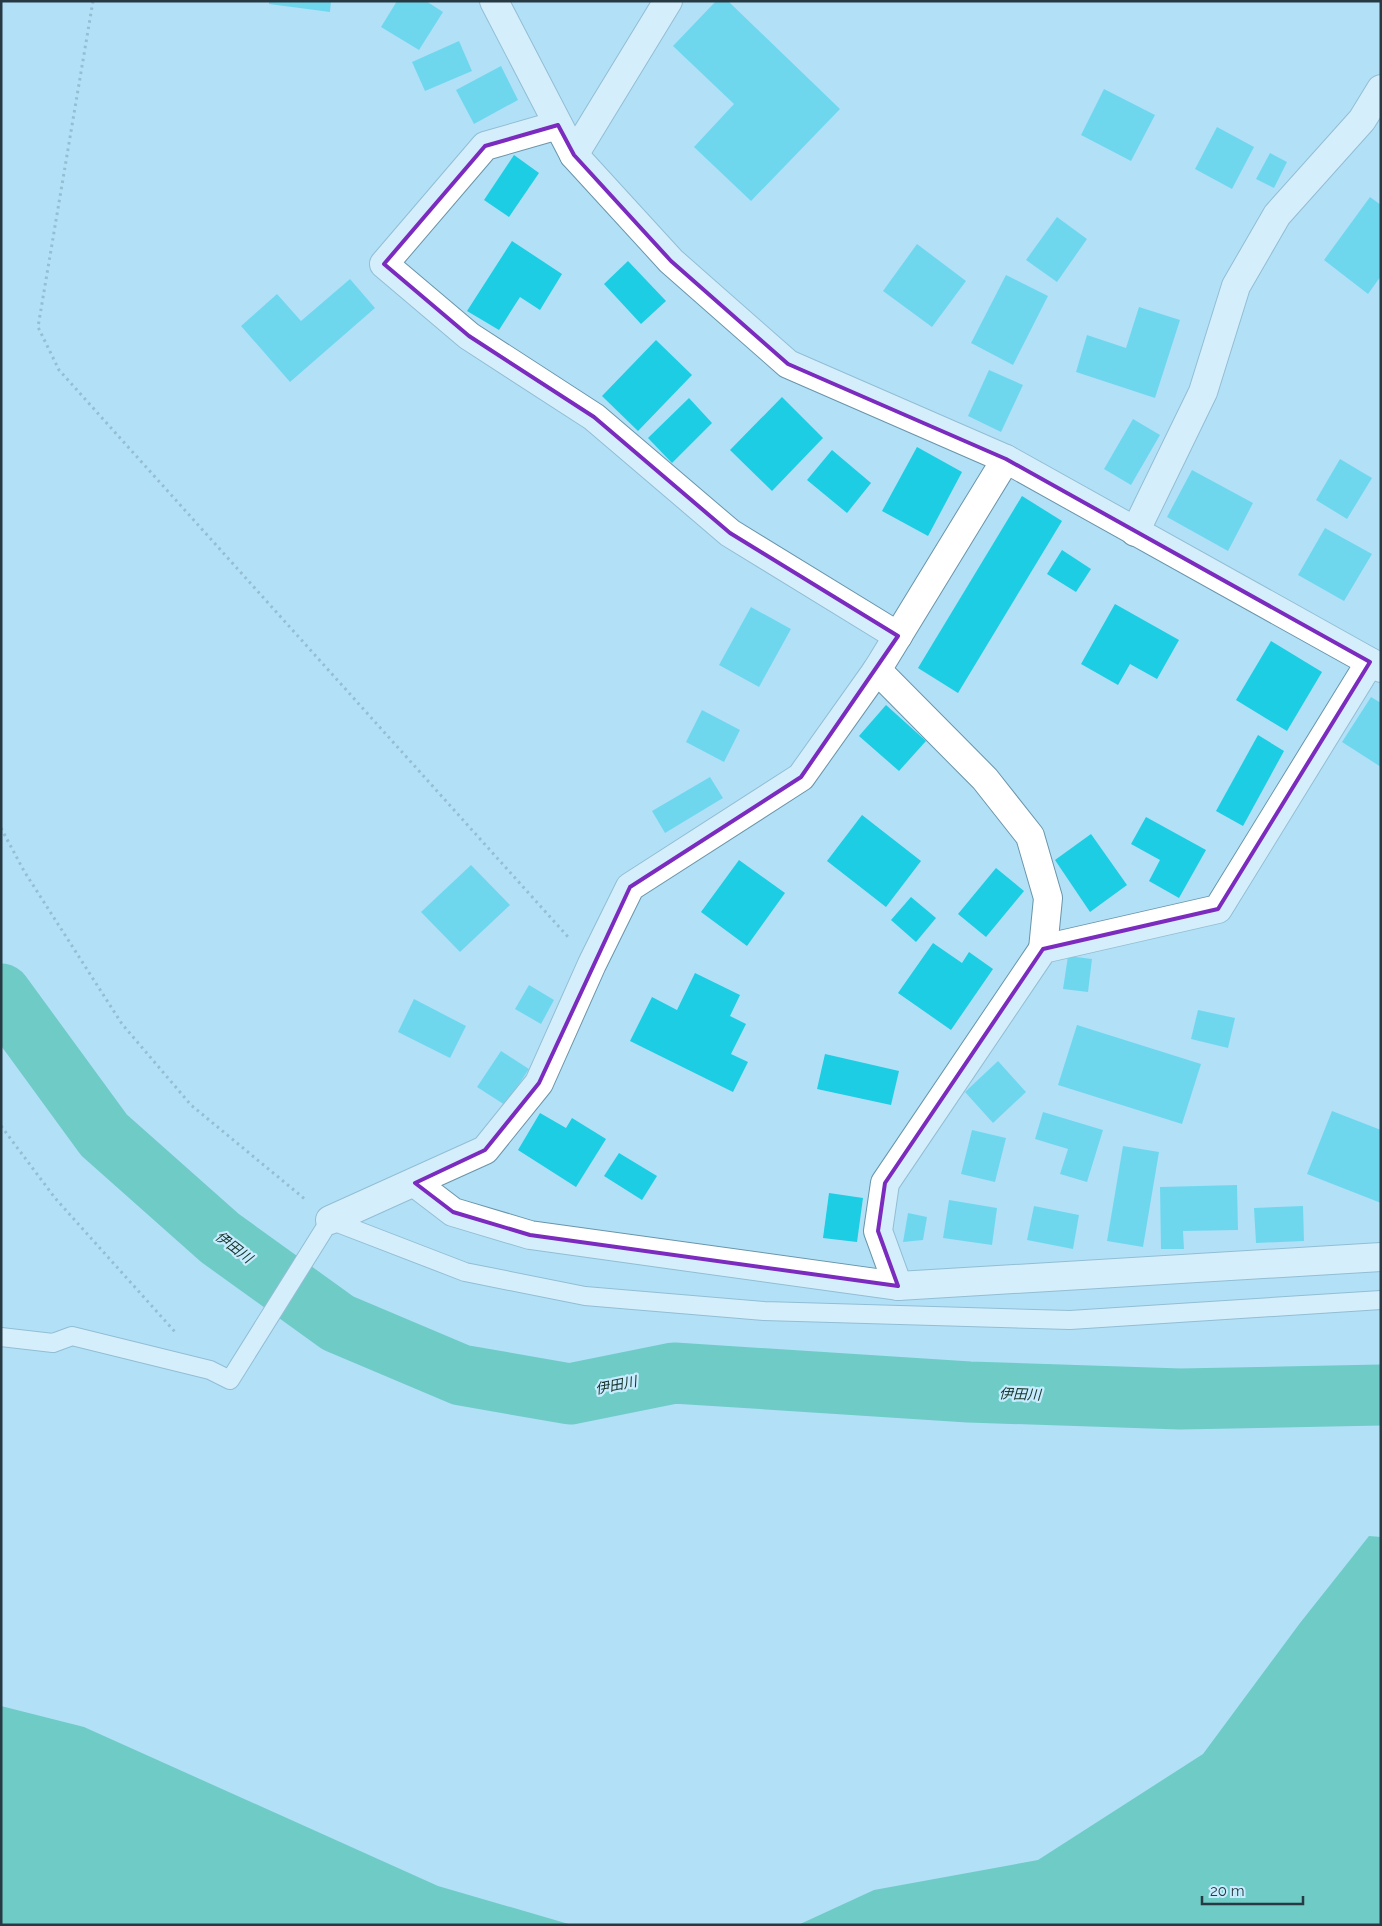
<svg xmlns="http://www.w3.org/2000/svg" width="1382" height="1926" viewBox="0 0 1382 1926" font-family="Raleway,'Noto Sans JP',sans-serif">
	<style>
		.water { fill: #1cb28b }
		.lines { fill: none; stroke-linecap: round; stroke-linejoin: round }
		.river { stroke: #1cb28b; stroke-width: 61 }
		.building { fill: #1ccde3 }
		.lane-casing { stroke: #6995aa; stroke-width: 20 }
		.street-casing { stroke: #6995aa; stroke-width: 30 }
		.path { stroke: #7394a5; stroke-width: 3; stroke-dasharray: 2.5 4; stroke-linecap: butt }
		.lane { stroke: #fff; stroke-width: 18 }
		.street { stroke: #fff; stroke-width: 28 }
		.marked { fill: none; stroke: #7b2cbf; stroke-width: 4; stroke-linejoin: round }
		.labels { text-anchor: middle; stroke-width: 4.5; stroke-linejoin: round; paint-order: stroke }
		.water-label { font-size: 14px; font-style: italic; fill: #18342a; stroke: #c7ecfe }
	</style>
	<rect width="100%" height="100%" fill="#b2e0f7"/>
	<g class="water">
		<path d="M1369 1536 1381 1537V1925H798L874 1890 1038 1860 1203 1754 1300 1623Z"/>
		<path d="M1 1706 84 1727 438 1886 572 1925H1Z"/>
	</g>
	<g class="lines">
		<path class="river" d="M1 994 104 1135 220 1238 338 1323 461 1375 570 1394 674 1373 969 1392 1180 1399 1381 1395"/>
	</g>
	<g class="building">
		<path d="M269 1H331L330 12 269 4Z"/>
		<path d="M397 1H426L443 12 419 50 381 27Z"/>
		<path d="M716 1H728L840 109 751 201 694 147 734 104 673 46Z"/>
		<path d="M459 41 472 71 425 91 412 62Z"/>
		<path d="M501 66 518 100 474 124 456 90Z"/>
		<path d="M1104 89 1155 115 1131 161 1081 135Z"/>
		<path d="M1217 127 1254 147 1232 189 1195 169Z"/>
		<path d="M1270 153 1287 162 1274 188 1256 179Z"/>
		<path d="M514 155 539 173 509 217 484 200Z"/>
		<path d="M1370 197 1381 205V276L1368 294 1324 260Z"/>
		<path d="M1057 217 1087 239 1057 282 1026 260Z"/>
		<path d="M512 241 562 274 540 310 520 297 499 330 467 311Z"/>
		<path d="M917 244 966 281 932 327 883 291Z"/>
		<path d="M628 261 666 301 641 324 604 284Z"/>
		<path d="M1006 275 1048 296 1013 365 971 343Z"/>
		<path d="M350 279 375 308 290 382 241 326 277 294 301 321Z"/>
		<path d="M1139 307 1180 320 1155 398 1076 372 1087 335 1126 348Z"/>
		<path d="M656 340 692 375 638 431 602 396Z"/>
		<path d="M989 370 1023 385 1001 432 968 416Z"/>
		<path d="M782 397 823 438 772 491 730 450Z"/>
		<path d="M689 398 712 423 672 463 648 438Z"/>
		<path d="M1133 419 1160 435 1131 485 1104 469Z"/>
		<path d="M917 447 962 472 928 536 882 511Z"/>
		<path d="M832 450 871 483 847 513 807 480Z"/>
		<path d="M1340 459 1372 478 1347 519 1316 500Z"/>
		<path d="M1192 470 1253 503 1228 551 1167 517Z"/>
		<path d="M1022 496 1062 521 958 693 918 668Z"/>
		<path d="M1325 528 1372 554 1344 601 1298 575Z"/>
		<path d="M1062 550 1091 569 1076 592 1047 574Z"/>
		<path d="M1115 604 1179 640 1157 679 1130 664 1118 685 1081 664Z"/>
		<path d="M751 607 791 629 759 687 719 665Z"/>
		<path d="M1271 641 1322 672 1287 731 1236 700Z"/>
		<path d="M1371 697 1381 703V767L1342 742Z"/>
		<path d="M886 705 926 741 899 771 859 736Z"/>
		<path d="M702 710 740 730 724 762 686 742Z"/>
		<path d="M1258 735 1284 751 1243 826 1216 811Z"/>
		<path d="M710 777 723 798 665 833 652 811Z"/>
		<path d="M862 815 921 861 886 907 827 861Z"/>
		<path d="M1146 817 1206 850 1179 898 1149 881 1160 860 1131 844Z"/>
		<path d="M1091 834 1127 885 1090 912 1055 860Z"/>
		<path d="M739 860 785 893 747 946 701 912Z"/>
		<path d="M471 865 510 905 460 952 421 912Z"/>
		<path d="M996 868 1024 891 986 937 958 914Z"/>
		<path d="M911 897 936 918 916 942 891 920Z"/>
		<path d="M933 943 962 963 969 952 993 969 951 1030 898 993Z"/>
		<path d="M1068 956 1092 959 1088 992 1063 989Z"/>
		<path d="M695 973 740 995 730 1016 746 1024 731 1054 748 1062 733 1092 630 1041 652 997 677 1010Z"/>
		<path d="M529 985 554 1000 541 1024 515 1009Z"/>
		<path d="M414 999 466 1026 450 1058 398 1032Z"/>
		<path d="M1198 1010 1235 1018 1228 1048 1191 1039Z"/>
		<path d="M1077 1025 1201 1064 1182 1124 1058 1085Z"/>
		<path d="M501 1051 529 1069 505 1105 477 1087Z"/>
		<path d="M825 1054 899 1071 891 1105 817 1089Z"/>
		<path d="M998 1061 1026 1092 993 1123 965 1092Z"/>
		<path d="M1332 1111 1381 1130V1203L1307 1174Z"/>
		<path d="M1043 1112 1103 1130 1087 1182 1060 1174 1068 1149 1035 1139Z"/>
		<path d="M540 1113 566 1128 572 1118 606 1139 576 1187 518 1150Z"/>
		<path d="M972 1130 1006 1138 995 1182 961 1174Z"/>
		<path d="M1123 1146 1159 1152 1143 1247 1107 1241Z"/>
		<path d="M619 1153 657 1176 642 1200 604 1176Z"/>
		<path d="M1237 1185 1238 1230 1183 1231 1184 1249H1161L1160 1187Z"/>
		<path d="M829 1193 863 1198 857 1242 823 1238Z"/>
		<path d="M949 1200 997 1208 992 1245 943 1238Z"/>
		<path d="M1034 1206 1079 1215 1073 1249 1027 1240Z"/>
		<path d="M1303 1206 1304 1241 1256 1243 1254 1208Z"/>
		<path d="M908 1213 927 1217 923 1240 903 1242Z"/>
	</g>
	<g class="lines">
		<g class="lane-casing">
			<path id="lane" d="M1 1337 53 1343 72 1336 210 1370 230 1380 330 1220 465 1272 585 1296 764 1311 1070 1320 1381 1300"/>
		</g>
		<g class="street-casing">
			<g id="street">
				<path d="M494 1 574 155 671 261 788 364 1006 459 1381 668"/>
				<path d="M558 125 485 146 384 264 469 336 594 417 730 533 898 636"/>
				<path d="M574 155 668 1"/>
				<path d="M1135 532 1203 392 1236 286 1277 215 1362 120 1381 89"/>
				<path d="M877 670 985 779 1030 836 1048 898 1043 949"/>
				<path d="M415 1183 453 1212 530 1235 898 1286 1381 1257"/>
				<path d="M330 1220 485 1150 539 1083 592 964 630 887 801 777 877 670 1006 459"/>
				<path d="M898 1286 878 1231 885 1183 1043 949 1218 909 1370 662"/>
			</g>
		</g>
		<g class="path">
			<path d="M93 1 38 327 59 370 569 938"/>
			<path d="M1 828 24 871 122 1024 191 1105 306 1200"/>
			<path d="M1 1126 55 1198 176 1333"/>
		</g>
		<use href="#lane" class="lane"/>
		<use href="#street" class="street"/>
	</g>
	<path d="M0 0H1382V1926H0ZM558 125 574 155 671 261 788 364 1006 459 1370 662 1218 909 1043 949 885 1183 878 1231 898 1286 530 1235 453 1212 415 1183 485 1150 539 1083 630 887 801 777 898 636 730 533 594 417 469 336 384 264 485 146Z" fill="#b2e0f7" fill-opacity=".55" fill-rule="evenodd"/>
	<path class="marked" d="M558 125 574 155 671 261 788 364 1006 459 1370 662 1218 909 1043 949 885 1183 878 1231 898 1286 530 1235 453 1212 415 1183 485 1150 539 1083 630 887 801 777 898 636 730 533 594 417 469 336 384 264 485 146Z"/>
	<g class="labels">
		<g class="water-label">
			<text transform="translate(234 1247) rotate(37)" y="5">伊田川</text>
			<text transform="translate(616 1385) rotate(-11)" y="5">伊田川</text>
			<text transform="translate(1020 1394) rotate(2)" y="5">伊田川</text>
		</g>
	</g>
	<rect width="1382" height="1926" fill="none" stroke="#273a43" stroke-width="5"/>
	<path d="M1202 1896v8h101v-8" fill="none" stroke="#273a43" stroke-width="2.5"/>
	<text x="1210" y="1896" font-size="15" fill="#273a43" stroke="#c7ecfe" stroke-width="4" paint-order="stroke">20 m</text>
</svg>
